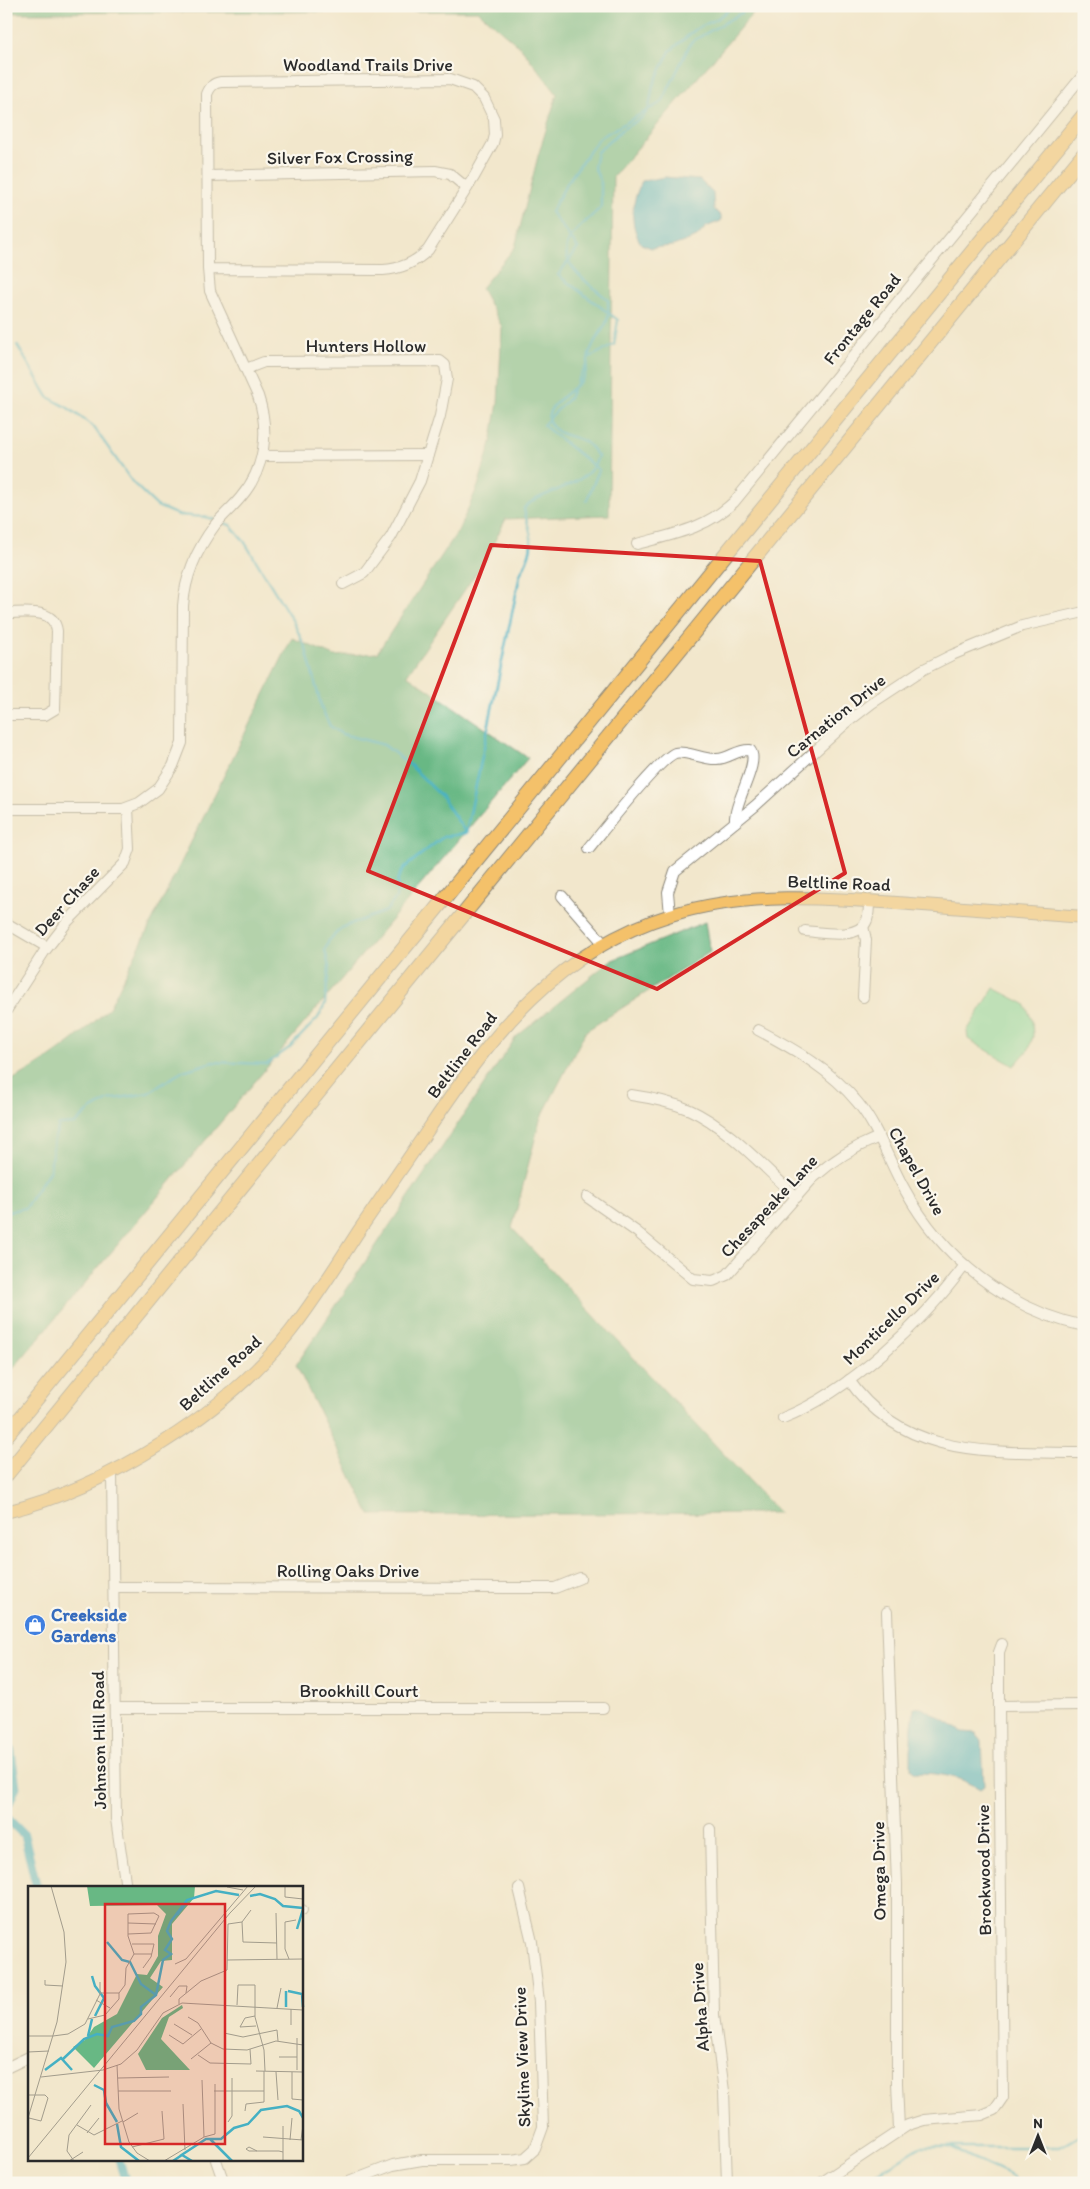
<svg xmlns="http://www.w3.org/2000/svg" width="1090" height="2189" viewBox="0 0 1090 2189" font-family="Itim,sans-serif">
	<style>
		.green { fill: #80d89d; stroke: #568264 }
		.forest { fill: #68b884; stroke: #4a7258 }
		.water { fill: #45b0c3; stroke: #386e77 }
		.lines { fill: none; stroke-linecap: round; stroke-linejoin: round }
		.stream { stroke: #45b0c3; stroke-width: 2.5 }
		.canal { stroke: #45b0c3; stroke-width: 9 }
		.minor-casing { stroke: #8e897c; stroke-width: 12 }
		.major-casing { stroke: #8e897c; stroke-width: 14 }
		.highway-casing { stroke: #8e897c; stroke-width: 16 }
		.minor { stroke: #fff; stroke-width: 10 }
		.major { stroke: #f4c16b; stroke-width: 12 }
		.highway { stroke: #f4c16b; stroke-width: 14 }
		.marked { fill: none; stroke: #d62828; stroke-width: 4; stroke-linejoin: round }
		.labels { text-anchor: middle; stroke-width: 4.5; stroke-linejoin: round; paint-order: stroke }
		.street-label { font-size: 18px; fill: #2b2b2b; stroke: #fbf7ec }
		.shop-label { font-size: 18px; font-weight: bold; fill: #366cbe; stroke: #fbf7ec; text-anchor: start }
		.inset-river { fill: none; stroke: #45b0c3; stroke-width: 2.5 }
		.inset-road { fill: none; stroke: #a29c8c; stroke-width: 1 }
		.view { fill: #d62828; fill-opacity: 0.15; stroke: #d62828; stroke-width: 2.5 }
		.inset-edge { fill: none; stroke: #2b2b2b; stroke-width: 2.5 }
	</style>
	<rect width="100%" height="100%" fill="#fbf7ec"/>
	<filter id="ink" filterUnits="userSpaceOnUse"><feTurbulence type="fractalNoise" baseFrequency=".02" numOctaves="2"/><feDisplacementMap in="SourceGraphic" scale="10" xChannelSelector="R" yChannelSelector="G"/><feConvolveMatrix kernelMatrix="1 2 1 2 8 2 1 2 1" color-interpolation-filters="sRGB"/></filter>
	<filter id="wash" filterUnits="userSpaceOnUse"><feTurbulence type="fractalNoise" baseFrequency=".0096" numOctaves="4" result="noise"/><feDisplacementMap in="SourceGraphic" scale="20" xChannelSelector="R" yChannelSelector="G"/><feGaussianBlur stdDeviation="1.12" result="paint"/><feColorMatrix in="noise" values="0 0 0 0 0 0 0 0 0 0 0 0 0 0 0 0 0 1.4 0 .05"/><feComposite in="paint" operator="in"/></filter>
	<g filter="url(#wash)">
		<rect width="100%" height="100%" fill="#f2e7cc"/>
		<path class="green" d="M994 988 1025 1004 1032 1020 1033 1036 1029 1049 1014 1066 968 1039 967 1031Z"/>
		<g class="forest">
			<path d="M6 6H759L613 177 609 515 506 519 485 560 407 675 528 758 6 1377V1083C44 1064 78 1038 109 1008L292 638 335 656 377 653 458 531 478 486 491 443 498 403 502 327 481 288 515 247 538 156 557 94 522 49 478 11 6 13Z"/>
			<path d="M705 922 710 952 586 1031 540 1120 512 1228 779 1513 370 1515 296 1365 516 1037 610 961Z"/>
		</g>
		<g class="water">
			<path d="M665 177 700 180 713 193 714 209 721 216V221L706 227 697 237 673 246 651 248 641 244C629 223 631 203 642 181Z"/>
			<path d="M922 1707 963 1732 976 1733 982 1740 984 1786 980 1789C959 1776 939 1773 914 1773L911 1769V1735L914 1708Z"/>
		</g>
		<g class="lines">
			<g class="stream">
				<path d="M17 345 48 397 68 408 93 426 133 483 157 506 178 515 205 517 216 520"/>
				<path d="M590 357 614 345 618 320 558 275 578 248 551 212 567 183 599 138 662 102 691 42 741 13 746 6"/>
				<path d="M577 382 585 367"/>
				<path d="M573 389 569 398 543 425 599 470 587 500"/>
				<path d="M221 522 230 525 244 541 294 623 306 649 322 709 330 726 342 734 384 745 410 765 441 796 466 833"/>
				<path d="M466 833 520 575C527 561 534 549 530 532 528 523 525 517 524 508 544 488 590 488 598 456 594 452 590 445 585 442 573 435 560 437 551 425 538 409 575 390 583 378 588 370 587 357 591 349 602 324 610 331 608 300 593 286 556 265 569 240 574 230 593 216 601 207V183L594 167 597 152 623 129 643 117 649 108 653 85 670 51 696 29 718 18 733 6"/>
				<path d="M6 1212 25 1208 50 1170 54 1139 59 1125 75 1124 89 1111 108 1100 148 1093 183 1071 213 1062 267 1064 289 1048 318 1018 325 1004 329 967 325 950 329 940 343 927 386 911 396 898 398 878 404 868 443 837 466 833"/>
				<path d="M949 2147 1013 2177 1018 2183"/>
				<path d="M861 2183 920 2147H1060L1084 2133"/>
			</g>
			<g class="canal">
				<path d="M6 1742 11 1751 16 1787 6 1810"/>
				<path d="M6 1817 24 1835 37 1888"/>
				<path d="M119 2160 126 2183"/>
			</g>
		</g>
	</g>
	<g filter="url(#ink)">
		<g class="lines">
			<g class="minor-casing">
				<g id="minor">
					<path d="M208 176 435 171 450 174 467 188"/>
					<path d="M246 369 264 362 440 361 445 365 447 379 440 416 420 481 391 537 364 573 343 584"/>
					<path d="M263 456 428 455"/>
					<path d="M637 544C674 534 705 529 734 502L1084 74"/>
					<path d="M6 613C24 613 54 607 57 631L55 709 45 715H6"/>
					<path d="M6 809H123L139 803 158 789 173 766 182 743 183 606C185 576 197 549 215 525 223 515 233 507 241 497 265 469 270 431 258 396L210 291 208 269 207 94C210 87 213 83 221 82L450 79 473 87 484 98 494 119 495 135 493 143 474 177 428 250C415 263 401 269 383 270L208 269"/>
					<path d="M589 848C603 831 659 759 675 753 685 750 704 760 717 759 729 759 737 749 750 750 761 762 733 803 735 822"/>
					<path d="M562 896 604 944"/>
					<path d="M670 915 668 892 675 871 755 806 845 724 872 703 922 670 952 655 1022 626 1084 612"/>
					<path d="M6 923 47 947"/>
					<path d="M863 926 866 940 863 997"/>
					<path d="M805 931C821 932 859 941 867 920 869 914 869 907 869 901"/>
					<path d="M6 1011 44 952 68 921 125 863 130 849 128 808"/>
					<path d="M758 1030C796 1050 831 1070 858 1103 879 1129 889 1162 905 1190 942 1258 1008 1310 1084 1326"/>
					<path d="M631 1095C652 1098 671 1102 690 1110 728 1127 766 1170 797 1197"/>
					<path d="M587 1197 637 1232 693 1279 713 1281 727 1275 813 1178C833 1160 854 1147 879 1137"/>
					<path d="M849 1380C905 1461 997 1451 1084 1453"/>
					<path d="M783 1418C849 1392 923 1322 965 1265"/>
					<path d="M112 1471 116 1819 126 1888"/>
					<path d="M114 1587 555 1588 580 1578"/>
					<path d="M887 1612 897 1884V2083L899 2129"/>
					<path d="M999 1706 1084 1705"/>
					<path d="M115 1708H603"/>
					<path d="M710 1829 714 2015 724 2091 727 2183"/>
					<path d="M301 1910H302"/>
					<path d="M6 2068 29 2057"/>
					<path d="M216 2160 224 2183"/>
					<path d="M346 2183 393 2165 422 2160H511L525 2158 535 2149 543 2127 539 2002 532 1942 519 1888"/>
					<path d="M821 2183 908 2125 924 2120 982 2115 994 2110 1003 2097 999 1706V1652L1002 1644"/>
				</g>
			</g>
			<g class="major-casing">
				<path id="major" d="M6 1512C108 1487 225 1414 290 1332 315 1300 336 1266 358 1232 382 1197 406 1162 430 1127 493 1033 557 950 671 915 748 891 830 898 910 904 968 908 1026 913 1084 917"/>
			</g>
			<g class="highway-casing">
				<g id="highway">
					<path d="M6 1436 1084 115"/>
					<path d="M6 1475 1084 154"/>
				</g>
			</g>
			<use href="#minor" class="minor"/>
			<use href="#major" class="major"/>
			<use href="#highway" class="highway"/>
		</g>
	</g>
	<path d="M0 0H1090V2189H0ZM491 545 760 561 845 873 657 989 368 871Z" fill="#f2e7cc" fill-opacity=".55" fill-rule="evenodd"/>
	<path class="marked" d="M491 545 760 561 845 873 657 989 368 871Z"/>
	<defs>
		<g id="shop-disc" transform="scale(1.125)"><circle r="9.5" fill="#3f7fe0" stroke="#fbf7ec"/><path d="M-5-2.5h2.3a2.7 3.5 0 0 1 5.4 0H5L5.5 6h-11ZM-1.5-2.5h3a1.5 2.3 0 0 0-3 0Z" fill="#fff"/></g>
	</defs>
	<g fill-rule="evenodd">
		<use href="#shop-disc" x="35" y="1625"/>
	</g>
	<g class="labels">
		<g class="street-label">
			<text x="368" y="71">Woodland Trails Drive</text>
			<text transform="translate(340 157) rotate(-1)" y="6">Silver Fox Crossing</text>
			<text transform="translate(862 319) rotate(-51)" y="6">Frontage Road</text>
			<text x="366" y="352">Hunters Hollow</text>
			<text transform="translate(836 716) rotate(-39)" y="6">Carnation Drive</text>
			<text transform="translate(839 883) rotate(2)" y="6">Beltline Road</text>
			<text transform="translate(67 901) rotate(-48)" y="6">Deer Chase</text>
			<text transform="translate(462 1055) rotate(-53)" y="6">Beltline Road</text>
			<text transform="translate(917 1171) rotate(61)" y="6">Chapel Drive</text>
			<text transform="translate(769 1206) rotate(-47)" y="6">Chesapeake Lane</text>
			<text transform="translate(891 1318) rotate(-44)" y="6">Monticello Drive</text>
			<text transform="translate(220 1373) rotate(-42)" y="6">Beltline Road</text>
			<text x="348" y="1577">Rolling Oaks Drive</text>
			<text x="359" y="1697">Brookhill Court</text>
			<text transform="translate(99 1740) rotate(-91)" y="6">Johnson Hill Road</text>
			<text transform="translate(984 1870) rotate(-91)" y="6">Brookwood Drive</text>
			<text transform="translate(879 1871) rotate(-91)" y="6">Omega Drive</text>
			<text transform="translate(700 2007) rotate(-94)" y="6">Alpha Drive</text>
			<text transform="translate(522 2057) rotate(-92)" y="6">Skyline View Drive</text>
		</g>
		<g class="shop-label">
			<text x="51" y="1621">Creekside<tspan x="51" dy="21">Gardens</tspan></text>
		</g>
	</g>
	<g transform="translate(28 1886)">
		<rect width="275" height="275" fill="#f2e7cc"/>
		<path d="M59 0H167L166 12 144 38V74L133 75 122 92 135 101 66 182 45 161 57 154 66 141 89 128 109 88 119 89 130 70V50L138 28 129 19 62 20ZM154 119 155 122 141 131 133 153 162 184H118L110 168 134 132Z" fill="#68b884"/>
		<path class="inset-river" d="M222 10 232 8 247 13 255 20 275 22M149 29 159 16M269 43 275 23M79 56 94 74 102 76 113 98 128 109M64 90 67 100 76 112 67 130M258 105V121M260 105 274 108 275 121M60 150 64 133M35 173 56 153 69 148 80 150 84 141 106 135 113 128V121L128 109 135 74 143 68 137 64 144 53 139 45 143 35 159 14 188 5 211 9M17 184 33 172 44 184M66 199 76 204 78 217 89 236M89 238 93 261 111 275M182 253 204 275M152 270 178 253H193L206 242 220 238 233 224 259 220 271 225 275 232M145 275 154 269 164 275"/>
		<path class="inset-road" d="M257 0V11L275 13M199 1 215 4M223 24 214 36 215 56 249 57M248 27 249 73M100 37 128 38M104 58H126L123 71 115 82M106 68H124M261 73 257 63V36L268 34M199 74 275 73M147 78 158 73 220 0M17 94V99L35 100M72 107H91L97 99 98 82 106 68 100 50V28L126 27 131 30 123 47 100 48M142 111 151 100H159L158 107M68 114 82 122M151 118V113L173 95 199 84 200 38 214 36M209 119 210 99H227V131L236 164 237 185M249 122 253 102M227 130 217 132 212 141 228 140M160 131 170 137 183 157 195 163 219 164 248 155 275 159M60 133 77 129 91 113V107M146 138 164 149M263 139V123M196 147 215 151 249 144 250 155M141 149 155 158 173 143M0 150H25M25 150 40 148 57 138 72 108V96M269 152V184M0 166 21 165M170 169 182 177 223 178 222 163M251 171H269M163 173 183 157M89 179 91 223 101 256 109 267 122 275M228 185 275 186M248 186 250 214M264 186V213L275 214M13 191 75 184 93 178 109 164 135 127 154 117 275 124M90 192 141 191M174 194 176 251M90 205H143M186 205H236M0 209H17L20 212 13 235 1 232M155 218 157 264M217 225 218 218 236 216V185M0 232 29 136 38 76 36 46 23 0M95 236 110 227M200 236 204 230V192M49 239 66 249 94 235M255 240V275M59 247 71 232M235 251 275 254M262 254 264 232M273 254 275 239M104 261 136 253 134 225M229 265 221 261 218 263 221 265H251L255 266M0 272 202 27 228 0M41 275 55 266M46 275 39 265 41 249 63 219M136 275 176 251 187 248V198"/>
		<path class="view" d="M77 18H197V258H77Z"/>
		<rect width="275" height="275" class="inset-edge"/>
	</g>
	<rect width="1090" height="2189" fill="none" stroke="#fbf7ec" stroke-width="25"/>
	<g transform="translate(1038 2136)" stroke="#fbf7ec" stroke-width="4" paint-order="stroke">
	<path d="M0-4L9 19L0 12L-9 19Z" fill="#2b2b2b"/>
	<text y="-8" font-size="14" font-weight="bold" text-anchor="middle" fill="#2b2b2b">N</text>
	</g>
</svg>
